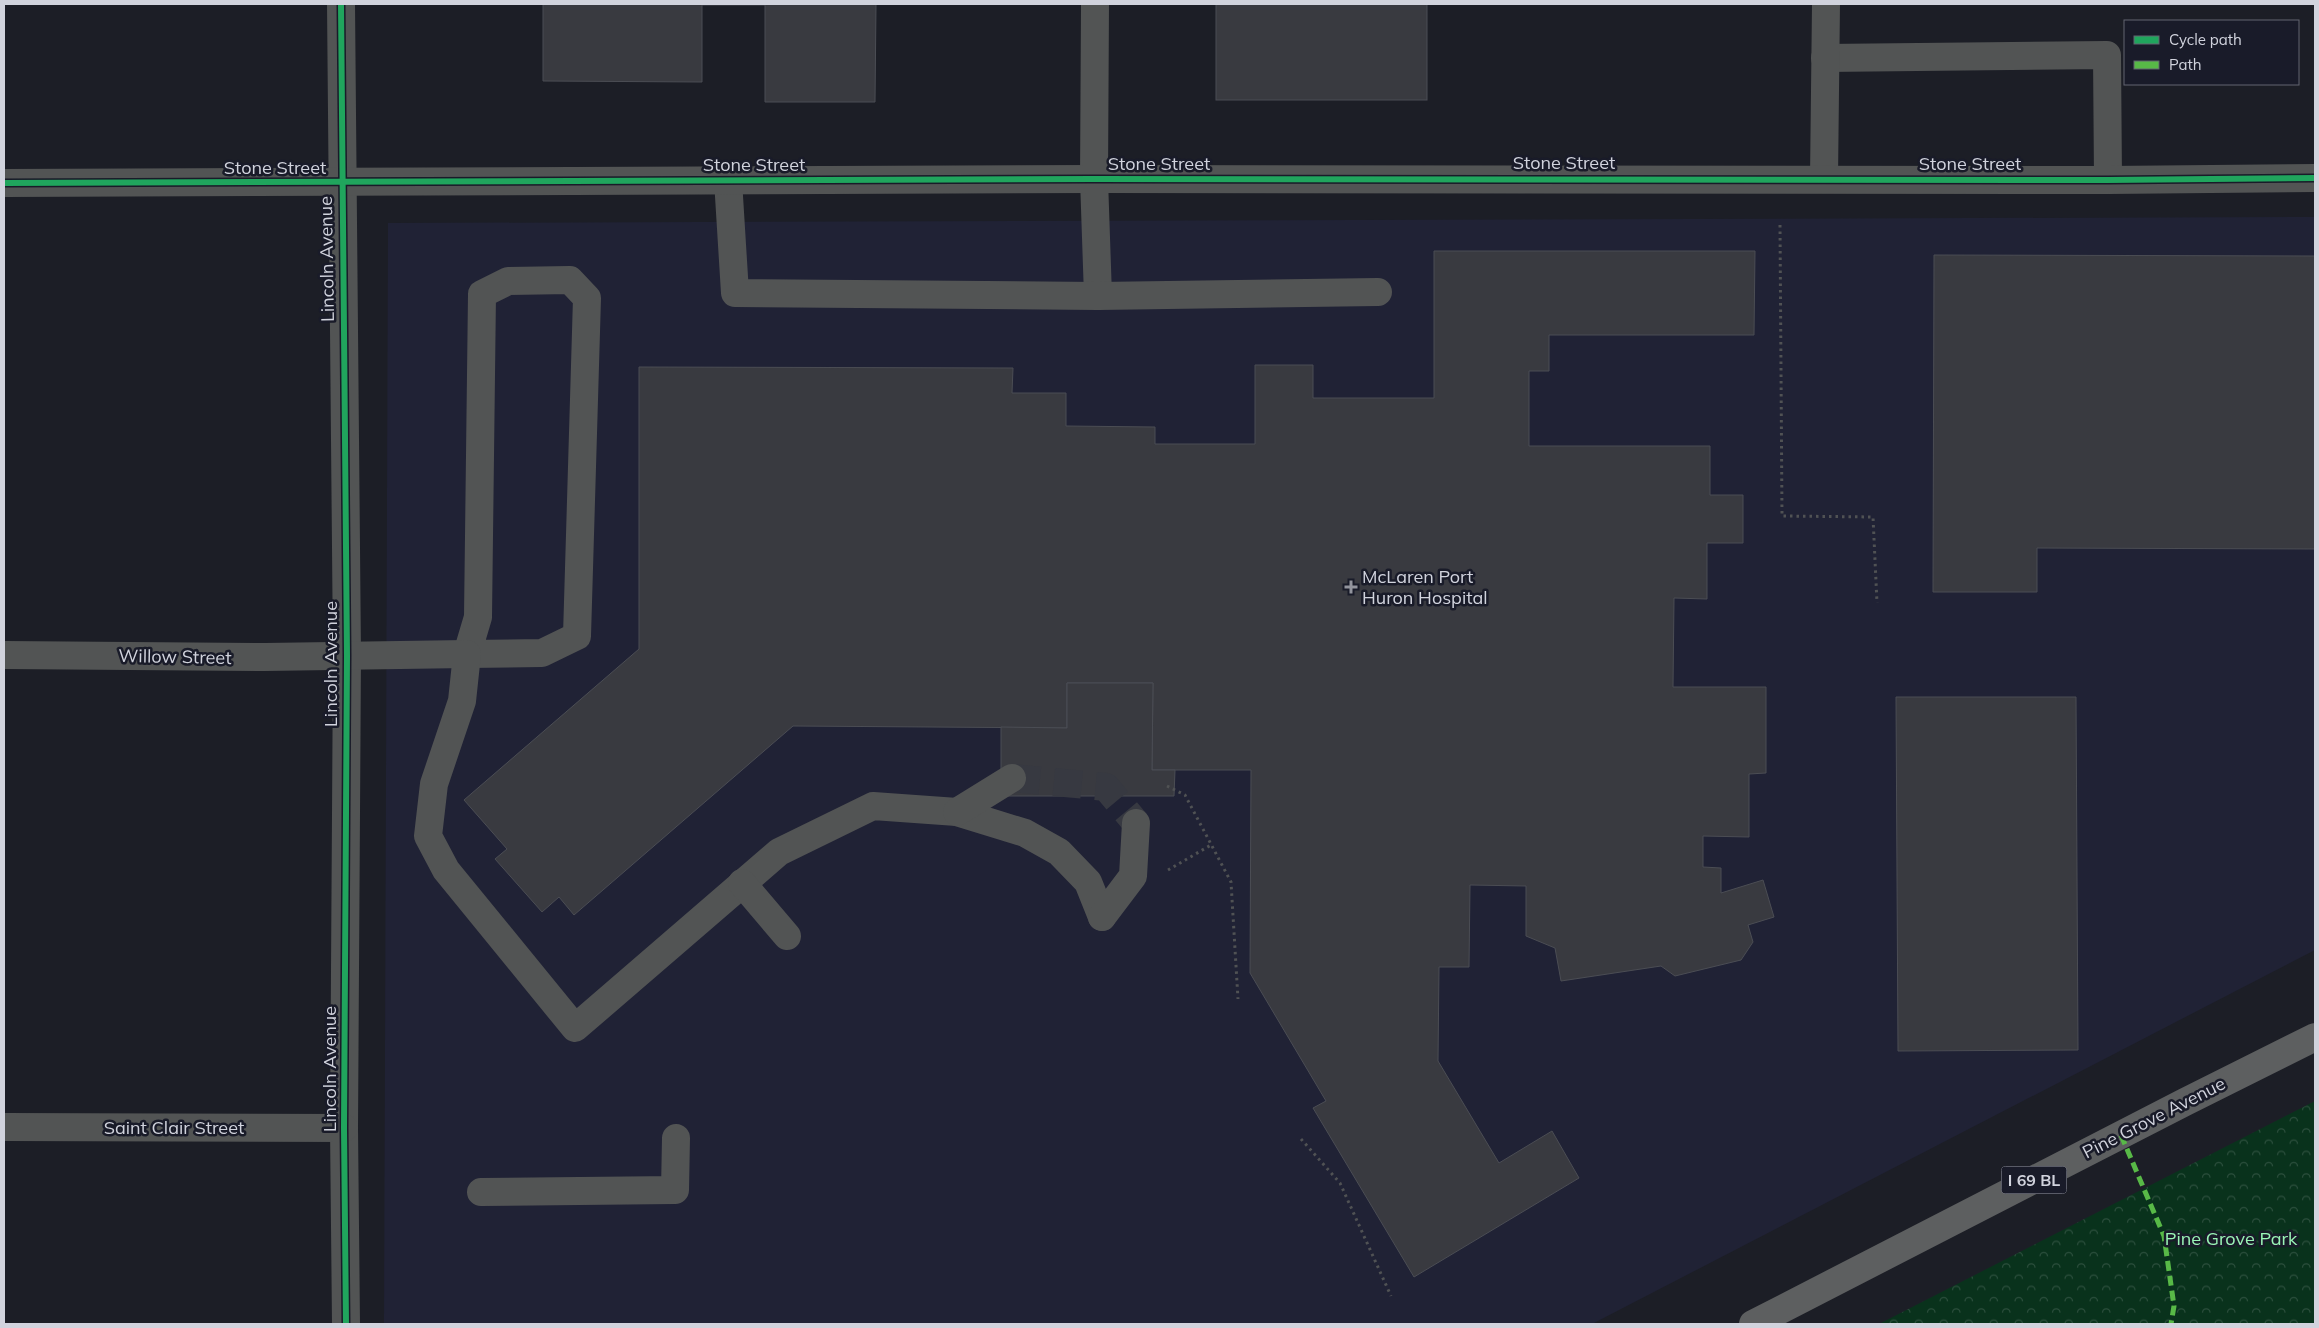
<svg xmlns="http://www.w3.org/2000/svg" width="2319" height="1328" viewBox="0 0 2319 1328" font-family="Mulish,sans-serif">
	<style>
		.built { fill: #202235 }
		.park { fill: url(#park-crowns) }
		.building { fill: #393a40; stroke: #4b4d54 }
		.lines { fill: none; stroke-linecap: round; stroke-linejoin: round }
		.minor-tunnel { stroke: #373941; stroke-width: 28; stroke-dasharray: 28 14; stroke-linecap: butt }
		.path { stroke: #505254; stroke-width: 3; stroke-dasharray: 2.5 4; stroke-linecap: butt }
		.minor { stroke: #525454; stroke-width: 28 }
		.major { stroke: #5d5f60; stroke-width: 28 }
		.quiet { stroke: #58b947; stroke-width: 5; stroke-dasharray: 10 5; stroke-linecap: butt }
		.cycleway-casing { stroke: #191b29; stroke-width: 9 }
		.cycleway { stroke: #20a55d; stroke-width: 6 }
		.poi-dot { fill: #92949d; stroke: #191b29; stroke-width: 2 }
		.labels { text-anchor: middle; stroke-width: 5; stroke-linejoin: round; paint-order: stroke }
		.shield { fill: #191b29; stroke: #9a9ca7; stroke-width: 1 }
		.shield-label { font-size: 16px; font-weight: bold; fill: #d1d3dd }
		.street-label { font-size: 18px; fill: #d1d3dd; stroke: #191b29 }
		.poi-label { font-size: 18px; fill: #d1d3dd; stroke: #191b29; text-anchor: start }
		.park-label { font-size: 18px; fill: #9af4b6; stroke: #191b29 }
	</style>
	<defs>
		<pattern id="park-crowns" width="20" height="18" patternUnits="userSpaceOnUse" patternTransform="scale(1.25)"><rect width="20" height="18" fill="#09321c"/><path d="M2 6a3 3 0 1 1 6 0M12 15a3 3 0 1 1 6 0" fill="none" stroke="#2c4f3d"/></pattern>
	</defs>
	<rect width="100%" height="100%" fill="#1c1e26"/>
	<path class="built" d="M2315 217V950L1592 1324H384L388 223Z"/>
	<path class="park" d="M2315 1101V1324H1879Z"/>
	<g class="building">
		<path d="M543 4H876L875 102H765V5H702V82L543 81Z"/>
		<rect x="1216" y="4" width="211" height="96"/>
		<path d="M1434 251H1755L1754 335H1549V371H1529V446H1710V495H1743V543H1707V599L1674 598 1673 687H1766V773L1749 774V837L1703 836V867L1721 868V893L1763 880 1774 917 1748 925 1753 942 1741 960 1675 976 1661 966 1561 981 1555 948 1526 936V886L1470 885 1469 967H1439L1438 1061 1499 1163 1552 1131 1579 1178 1414 1277 1313 1108 1326 1101 1250 973 1251 770H1152L1153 683H1067V728L793 726 574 915 559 897 542 912 495 859 507 849 464 800 639 649V367L1013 368 1012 393H1066V426L1155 427V444H1255V365H1313V398H1434Z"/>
		<path d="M1934 255 2315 256V549L2037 548V592H1933Z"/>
		<path d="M1067 683H1153L1152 770H1175L1174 796H1001V727L1067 728Z"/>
		<path d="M1896 697H2076L2078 1050 1898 1051Z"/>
	</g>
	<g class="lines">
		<path class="minor-tunnel" d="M1012 778 1106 787 1136 823"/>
		<g class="path">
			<path d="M1780 225 1782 516 1873 517 1877 603"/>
			<path d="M1167 786 1185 795 1231 882 1238 999"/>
			<path d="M1168 870 1211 845"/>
			<path d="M1301 1139 1340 1183 1391 1296"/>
		</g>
		<g class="minor">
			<path d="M341 4 347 656 344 1128 346 1324"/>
			<path d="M1095 4 1094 179 1098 296"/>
			<path d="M1825 58 2107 55 2108 180"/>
			<path d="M1824 178 1826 4"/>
			<path d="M728 180 735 293 1098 296 1378 292"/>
			<path d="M4 183 1094 179 2108 180 2315 178"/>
			<path d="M570 280 587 298 577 636 542 653 467 654 478 617 482 294 508 281Z"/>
			<path d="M4 655 265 657 467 654 462 701 434 784 428 836 446 870 575 1028 779 852 873 806 957 812 1025 833 1059 852 1088 882 1102 917"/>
			<path d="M957 812 1012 778"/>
			<path d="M742 883 787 936"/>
			<path d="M1102 917 1133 876 1136 823"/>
			<path d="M4 1127 344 1128"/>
			<path d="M481 1192 675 1190 676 1138"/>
		</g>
		<path class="major" d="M1753 1324 2185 1102 2315 1037"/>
		<path class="quiet" d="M2121 1135 2164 1236 2174 1306 2171 1324"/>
		<g class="cycleway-casing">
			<g id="cycleway">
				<path d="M341 4 347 656 344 1128 346 1324"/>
				<path d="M4 183 1094 179 2108 180 2315 178"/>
			</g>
		</g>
		<use href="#cycleway" class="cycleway"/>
	</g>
	<path class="poi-dot" d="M1348.5 579.5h5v5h5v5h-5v5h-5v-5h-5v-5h5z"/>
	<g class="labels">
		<rect class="shield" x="2001.5" y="1166.5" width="65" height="27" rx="4"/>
		<g class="shield-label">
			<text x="2034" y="1186">I 69 BL</text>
		</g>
		<g class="street-label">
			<text x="1564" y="169">Stone Street</text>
			<text x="1159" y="170">Stone Street</text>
			<text x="1970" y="170">Stone Street</text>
			<text x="754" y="171">Stone Street</text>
			<text x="275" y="174">Stone Street</text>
			<text transform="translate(327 259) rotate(-91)" y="6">Lincoln Avenue</text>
			<text transform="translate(175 657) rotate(1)" y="6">Willow Street</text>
			<text transform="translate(331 664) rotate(-90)" y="6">Lincoln Avenue</text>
			<text transform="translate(330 1069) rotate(-90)" y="6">Lincoln Avenue</text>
			<text transform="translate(2154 1118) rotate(-27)" y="6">Pine Grove Avenue</text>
			<text x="174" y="1134">Saint Clair Street</text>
		</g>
		<g class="poi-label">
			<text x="1362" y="583">McLaren Port<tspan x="1362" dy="21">Huron Hospital</tspan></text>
		</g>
		<g class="park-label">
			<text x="2231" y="1245">Pine Grove Park</text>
		</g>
	</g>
	<rect width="2319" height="1328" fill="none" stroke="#d1d3dd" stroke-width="10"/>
	<rect x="2124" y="20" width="175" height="65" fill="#191b29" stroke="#636571"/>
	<rect x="2134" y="36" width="25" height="8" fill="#20a55d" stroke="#636571"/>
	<text x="2169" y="45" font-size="15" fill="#d1d3dd">Cycle path</text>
	<rect x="2134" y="61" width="25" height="8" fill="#58b947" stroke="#636571"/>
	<text x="2169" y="70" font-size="15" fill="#d1d3dd">Path</text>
</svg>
